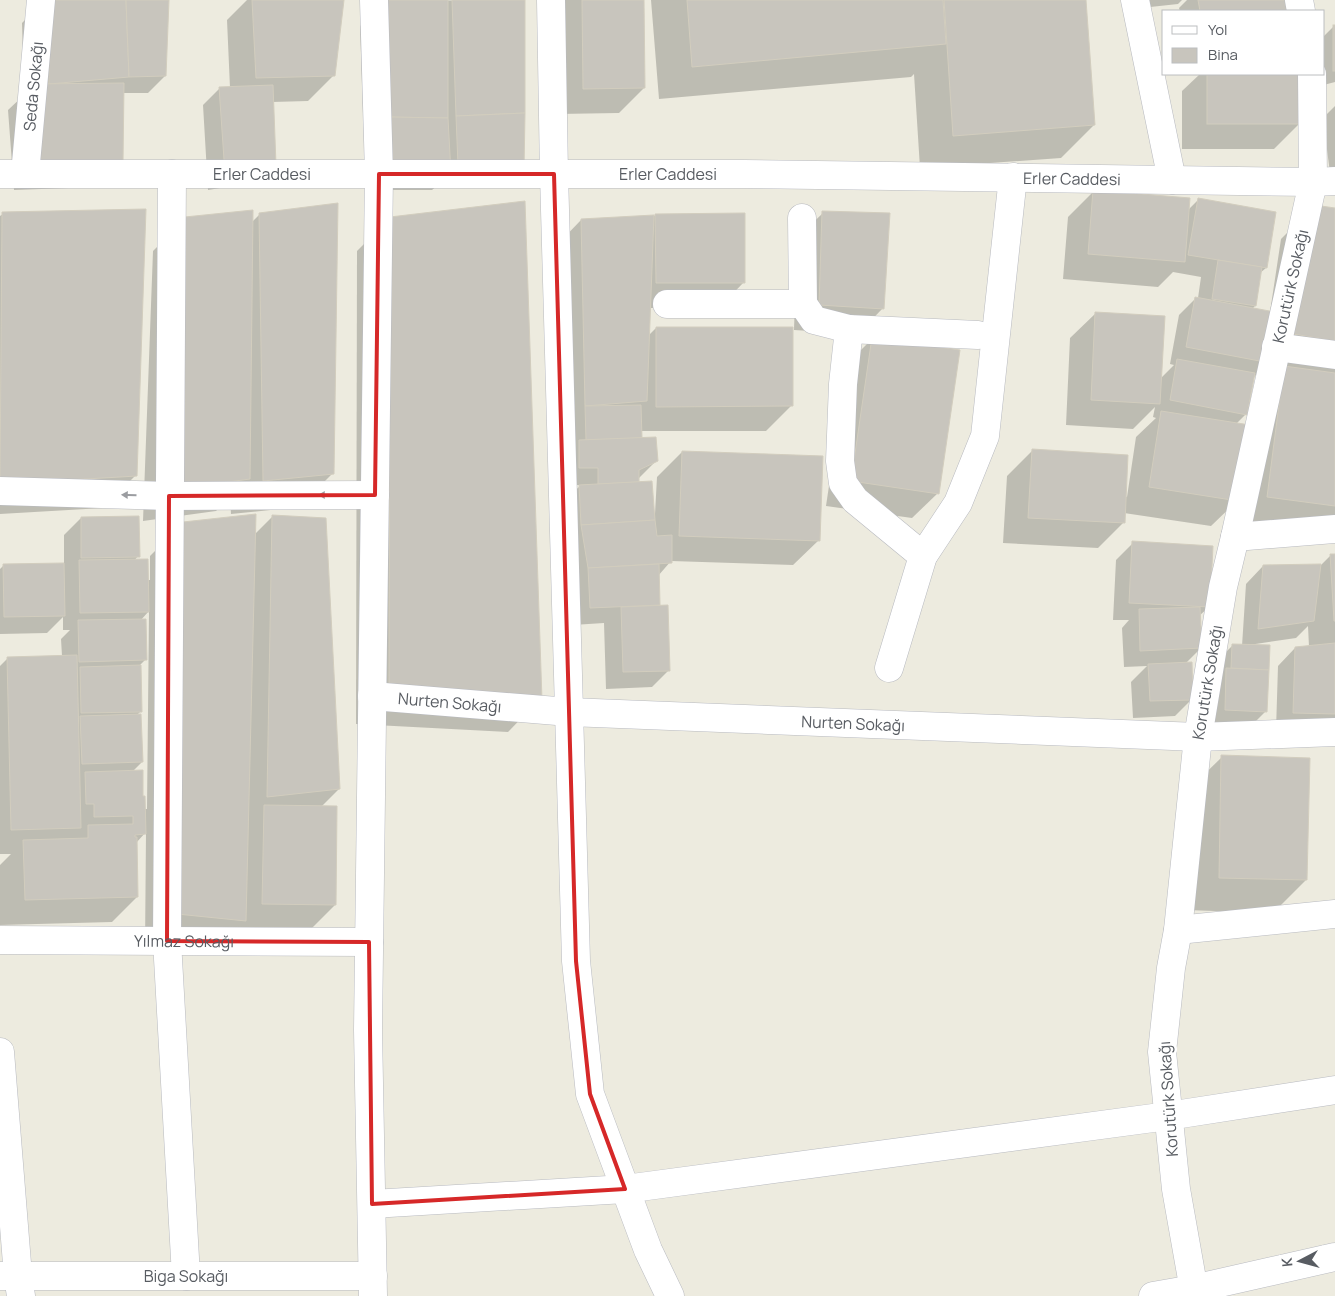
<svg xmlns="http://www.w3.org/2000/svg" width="1335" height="1296" viewBox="0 0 1335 1296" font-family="Manrope,sans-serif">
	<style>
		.shadow { fill: #0003; fill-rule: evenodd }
		.building { fill: #c8c5bd; stroke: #d2cdbe }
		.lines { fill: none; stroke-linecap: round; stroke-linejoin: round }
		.minor-casing { stroke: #b8bac0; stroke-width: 29 }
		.minor { stroke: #fff; stroke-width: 28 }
		.oneway { fill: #9b9da1 }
		.marked { fill: none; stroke: #d62828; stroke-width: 4; stroke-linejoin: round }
		.labels { text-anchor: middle; stroke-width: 5; stroke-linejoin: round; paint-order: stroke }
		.street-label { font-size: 16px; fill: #585c62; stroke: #fff }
	</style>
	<rect width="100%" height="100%" fill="#edebdf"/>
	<g class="shadow">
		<path d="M45 0H168L165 76 148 93H123L97 187 14 190 8 110 24 95 22 23Z"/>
		<path d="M247 0H343L334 75 308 101 272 102 257 182 208 190 203 105 220 88H230L227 20Z"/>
		<path d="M524 0V113L432 190H372L364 142 360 26 386 1Z"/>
		<path d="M556 0H642L644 88 619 113 558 114Z"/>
		<path d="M651 0H1085L1094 125 1061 158 920 168 914 74 911 77 659 99Z"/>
		<path d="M1140 0H1182L1178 4 1141 8Z"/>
		<path d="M1187 0H1284L1286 11H1180L1179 8Z"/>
		<path d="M1334 26H1335V82L1316 87 1324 74V36Z"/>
		<path d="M1200 74H1299V124L1274 149H1182V91Z"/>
		<path d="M1335 106V173H1330L1323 118Z"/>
		<path d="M1094 191 1188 210 1198 200 1266 268 1260 273 1255 306 1252 309 1270 312 1281 239 1314 206 1335 209V543L1235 530 1239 499 1211 526 1124 513 1123 523 1098 548 1003 543 1007 476 1033 450 1127 497 1136 437 1156 418 1153 417 1155 407 1133 429 1066 425 1070 338 1096 313 1160 379 1174 365 1170 364 1179 315 1196 298H1198L1201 277 1173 272 1158 287 1063 279 1068 217ZM1264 367 1248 426 1236 424 1246 414 1252 379Z"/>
		<path d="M823 213 883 308 858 334 794 330 797 238Z"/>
		<path d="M3 214 136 475 103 508 0 514V216Z"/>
		<path d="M260 214 332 474 299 507 231 514 230 497 216 511 143 521 153 251 186 218 252 222Z"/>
		<path d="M656 215 744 282 719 308H649L648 336 656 328 791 406 766 431H640V439L656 461 638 479V483L654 514H655L657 477 682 452 819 540 793 565 671 561 658 576 659 606 669 670 652 687 606 689 604 623 573 625 562 503 581 485H563L556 246 581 220 654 216Z"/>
		<path d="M390 218 540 699 508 732 356 724 357 251Z"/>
		<path d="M872 339 938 493 912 518 826 506 847 364Z"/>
		<path d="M272 517 339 789 321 807 335 905 310 930 145 947 146 832 136 843 137 897 112 922 0 925V865L11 854H0V666L8 658 62 656 61 639 70 630H63V617L47 633 0 634V569L3 566 64 564V535L81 518 138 556 134 561 148 580H150V556L183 523 254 535ZM149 611 147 809H144L142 798 132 772 142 762 137 715 141 711 140 665 146 659 140 621Z"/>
		<path d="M1133 543 1209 607 1199 616 1201 648 1185 664 1192 699 1175 716 1133 718 1131 682 1147 666 1124 667 1122 628 1129 620H1113L1116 560Z"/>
		<path d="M1331 555H1335V730H1276L1278 666 1295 648 1309 647 1308 626 1296 638 1249 645 1268 647 1266 711 1249 728 1208 727 1210 686 1223 672 1224 654 1232 646H1242L1246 584 1263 566 1321 565Z"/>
		<path d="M1222 757 1306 880 1273 913 1186 910 1189 789Z"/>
	</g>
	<g class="building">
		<path d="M47 0H126L129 77 49 84Z"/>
		<path d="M126 0H169L166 76 129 77Z"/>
		<path d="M252 0H344L335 76 256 78Z"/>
		<path d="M385 0H448V118L389 117Z"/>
		<path d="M452 0H525V113L456 116Z"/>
		<path d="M582 0H644L645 88 583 89Z"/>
		<path d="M687 0H943L946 44 692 67Z"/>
		<path d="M944 0H1086L1095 125 953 136Z"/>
		<path d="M1198 0H1285L1287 11H1200Z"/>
		<rect x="1333" y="25" width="2" height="46"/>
		<rect x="1207" y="74" width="94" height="50"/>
		<path d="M124 83 123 162 39 165 33 84Z"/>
		<path d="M273 85 276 165 225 174 219 87Z"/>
		<path d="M525 113 524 169 458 165 456 116Z"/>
		<path d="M389 117 448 118 451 174H389Z"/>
		<path d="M1093 190 1190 198 1185 262 1088 254Z"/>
		<path d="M1198 198 1276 212 1267 268 1188 255Z"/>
		<path d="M525 201 542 700 389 691 390 217Z"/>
		<path d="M338 203 334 474 263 481 259 213Z"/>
		<path d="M1314 205 1335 208V341L1293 334Z"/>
		<path d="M146 209 137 476 0 484 2 212Z"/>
		<path d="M253 210 250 479 175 489 185 217Z"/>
		<path d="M822 211 890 213 884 309 819 305Z"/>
		<path d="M745 213V283H656L655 214Z"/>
		<path d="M654 215 647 401 585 406 581 219Z"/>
		<path d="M1218 260 1262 267 1256 306 1212 299Z"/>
		<path d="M1195 297 1280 313 1270 363 1186 347Z"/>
		<path d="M1095 312 1165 316 1160 404 1091 400Z"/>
		<path d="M656 327H793V406L656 407Z"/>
		<path d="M872 337 960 350 939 494 851 481Z"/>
		<path d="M1177 359 1255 373 1247 415 1170 400Z"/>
		<path d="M1284 366 1335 373V506L1267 497Z"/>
		<path d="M641 405 642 438 586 440 585 406Z"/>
		<path d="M1161 411 1250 425 1238 501 1149 487Z"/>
		<path d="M656 437 658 461 639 470V482L598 484V468H579V440Z"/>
		<path d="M1032 449 1128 455 1125 523 1028 518Z"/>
		<path d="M682 451 823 456 820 541 679 536Z"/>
		<path d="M652 481 655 520 581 525 579 485Z"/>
		<path d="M256 514 246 921 177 914 183 522Z"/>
		<path d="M272 515 326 518 340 789 267 797Z"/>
		<path d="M139 516 140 557 81 558V517Z"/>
		<path d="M655 520 657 536 672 535V563L588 568 581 525Z"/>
		<path d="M1132 541 1213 546 1210 607 1129 603Z"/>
		<path d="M1330 554H1335V621H1334Z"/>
		<path d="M148 559 149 612 80 613 79 560Z"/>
		<path d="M64 563 65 616 4 617 3 564Z"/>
		<path d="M659 564 660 605 590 608 588 568Z"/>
		<path d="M1321 564 1314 621 1258 629 1263 565Z"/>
		<path d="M668 605 670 671 623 672 621 607Z"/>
		<path d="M1200 607 1202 648 1140 651 1139 609Z"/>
		<path d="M146 619 147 660 79 662 78 620Z"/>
		<path d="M1335 643V714L1293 713 1295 647Z"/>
		<path d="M1232 644 1270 645 1269 670 1231 668Z"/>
		<path d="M77 655 81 828 11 830 7 657Z"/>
		<path d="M1192 662 1193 700 1150 701 1148 664Z"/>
		<path d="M141 665 142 712 81 713 80 667Z"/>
		<path d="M1226 668 1269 670 1267 712 1225 710Z"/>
		<path d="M141 714 143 762 82 764 80 716Z"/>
		<path d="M1221 755 1310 758 1307 880 1219 878Z"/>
		<path d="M143 770V796H145L146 834 135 835V837H137L138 897 25 900 23 840 88 838V825L133 824V816L94 817V804H86L85 772Z"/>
		<path d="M264 805 337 806 336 905 262 904Z"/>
	</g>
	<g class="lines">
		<g class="minor-casing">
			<g id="minor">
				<path d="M551 0 554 174 576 961 590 1094 648 1250 670 1296"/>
				<path d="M1135 0 1172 180"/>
				<path d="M1299 0 1301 11"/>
				<path id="s1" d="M0 174H744L1313 182 1335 181"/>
				<path id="s2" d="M25 174 41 0"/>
				<path d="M172 174 167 941 186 1276"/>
				<path d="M802 218 803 304 814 320 849 329 978 335"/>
				<path d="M667 304H803"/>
				<path d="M849 329 843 384 840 461 843 483 855 500 923 556"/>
				<path d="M1276 347 1335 355"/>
				<path d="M0 491 169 496 375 495"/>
				<path d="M1235 537 1335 529"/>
				<path d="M889 668 923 556 958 503 985 436 1013 177"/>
				<path id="s3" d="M372 696 569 712 1198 737 1335 732"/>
				<path d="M1178 930 1335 914"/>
				<path id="s4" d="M0 940 369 942"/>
				<path d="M0 1052 18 1276 21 1296"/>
				<path d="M372 1204 625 1189 1168 1116 1335 1090"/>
				<path id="s5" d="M0 1276H373"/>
				<path d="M373 1296 368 1030 379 174 374 0"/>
				<path d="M1153 1296 1193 1289 1335 1257"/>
				<path id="s6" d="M1195 1296 1176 1189 1162 1052 1171 968 1178 930 1198 737 1223 587 1235 537 1313 182 1312 74"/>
			</g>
		</g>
		<use href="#minor" class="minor"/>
	</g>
	<defs><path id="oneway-solid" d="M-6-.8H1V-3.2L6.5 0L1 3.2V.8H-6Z" transform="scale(1.25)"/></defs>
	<g class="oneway">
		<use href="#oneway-solid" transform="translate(129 495) rotate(-178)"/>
		<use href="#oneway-solid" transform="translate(326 495) rotate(180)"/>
	</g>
	<path class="marked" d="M379 174H554L576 961 590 1094 625 1189 372 1204 369 942 167 941 169 496 375 495Z"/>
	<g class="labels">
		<g class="street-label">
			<text dy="6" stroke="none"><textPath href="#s2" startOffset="88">Seda Sokağı</textPath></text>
			<text dy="6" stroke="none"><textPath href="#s1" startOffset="262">Erler Caddesi</textPath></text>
			<text dy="6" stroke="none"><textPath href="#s1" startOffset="668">Erler Caddesi</textPath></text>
			<text dy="6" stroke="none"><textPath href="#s1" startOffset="1072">Erler Caddesi</textPath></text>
			<text dy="6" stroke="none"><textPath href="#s6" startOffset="1024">Korutürk Sokağı</textPath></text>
			<text dy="6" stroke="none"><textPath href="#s6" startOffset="619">Korutürk Sokağı</textPath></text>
			<text dy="6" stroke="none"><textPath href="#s3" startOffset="78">Nurten Sokağı</textPath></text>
			<text dy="6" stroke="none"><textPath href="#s3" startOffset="482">Nurten Sokağı</textPath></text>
			<text dy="6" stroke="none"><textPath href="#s4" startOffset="184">Yılmaz Sokağı</textPath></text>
			<text transform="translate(1168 1099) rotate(-94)" y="6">Korutürk Sokağı</text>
			<text dy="6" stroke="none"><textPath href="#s5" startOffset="186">Biga Sokağı</textPath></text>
		</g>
	</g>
	<rect x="1162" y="10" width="162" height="65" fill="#ffffff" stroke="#bcbec0"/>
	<rect x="1172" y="26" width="25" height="8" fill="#ffffff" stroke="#bcbec0"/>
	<text x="1208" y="35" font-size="15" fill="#585c62">Yol</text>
	<rect x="1172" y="48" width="25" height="15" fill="#c8c5bd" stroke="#bcbec0"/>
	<text x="1208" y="60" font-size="15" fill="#585c62">Bina</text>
	<g transform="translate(1300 1261) rotate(264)" stroke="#ffffff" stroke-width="4" paint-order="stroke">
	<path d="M0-4L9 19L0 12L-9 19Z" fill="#585c62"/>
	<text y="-8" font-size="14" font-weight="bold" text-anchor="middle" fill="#585c62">K</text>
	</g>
</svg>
